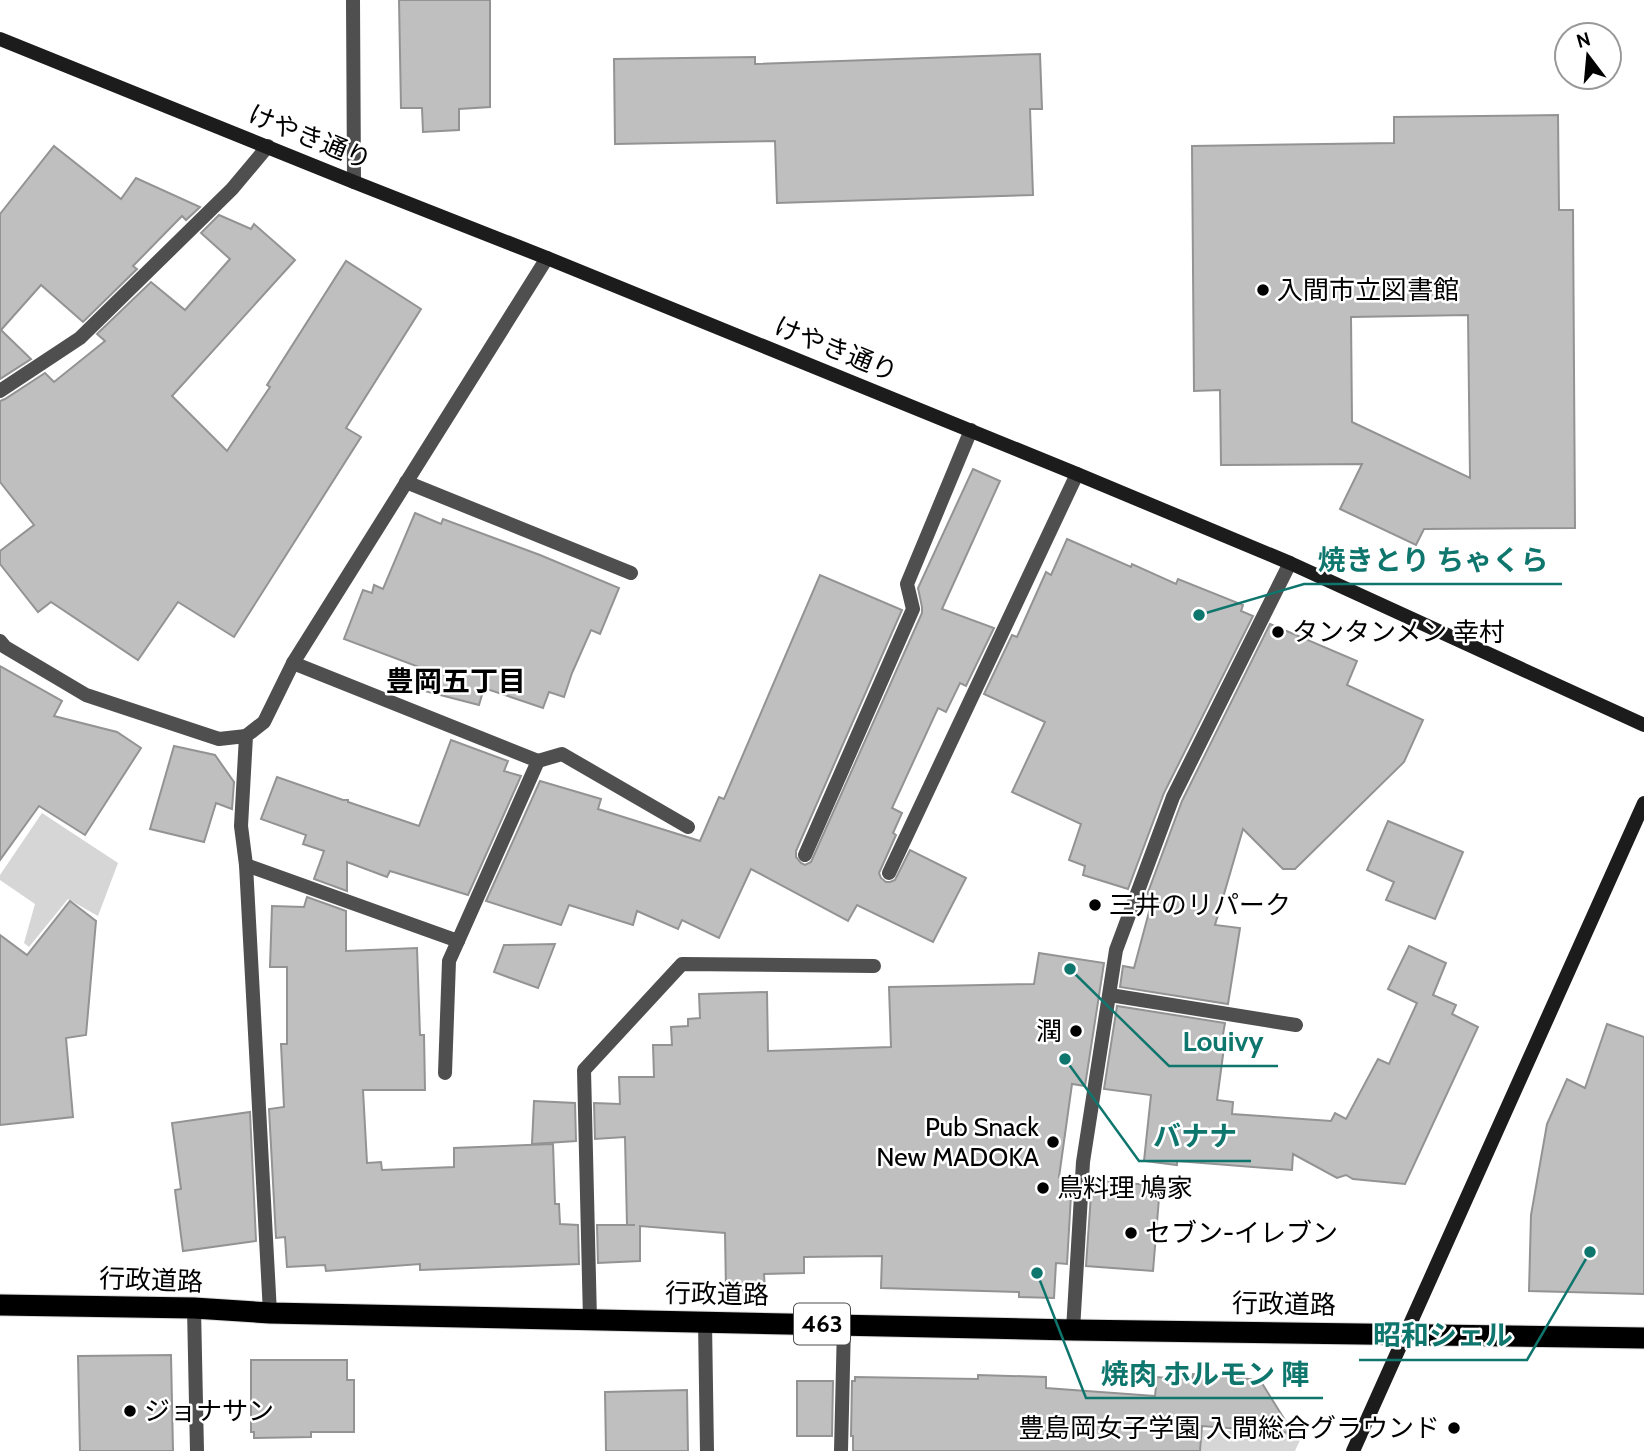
<svg xmlns="http://www.w3.org/2000/svg" width="1644" height="1451" viewBox="0 0 1644 1451" font-family="Cabin,'Noto Sans JP',sans-serif">
	<style>
		.green { fill: #d6d6d6 }
		.building { fill: #bfbfbf; stroke: #939393; stroke-width: 2; fill-rule: evenodd }
		.lines { fill: none; stroke-linecap: round; stroke-linejoin: round }
		.highway-casing { stroke: #dbdbdb; stroke-width: 23 }
		.lane { stroke: #4f4f4f; stroke-width: 14 }
		.street { stroke: #4f4f4f; stroke-width: 14 }
		.secondary { stroke: #1c1c1c; stroke-width: 14 }
		.highway { stroke: #000; stroke-width: 21 }
		.poi-dot { fill: #000; stroke: #fff; stroke-width: 2.5 }
		.labels { text-anchor: middle; stroke-width: 5; stroke-linejoin: round; paint-order: stroke }
		.shield { fill: #fff; stroke: #4c4c4c; stroke-width: 2 }
		.shield-label { font-size: 24px; font-weight: bold; fill: #000 }
		.street-label { font-size: 26px; fill: #000; stroke: #fff }
		.poi-label { font-size: 26px; fill: #000; stroke: #fff; text-anchor: start }
		.neighbourhood-label { font-size: 28px; font-weight: bold; fill: #000; stroke: #fff }
		.leader { fill: none; stroke: #0f766e; stroke-width: 2.5 }
		.callout-dot { fill: #0f766e; stroke: #fff; stroke-width: 2.5 }
		.callout-label { font-size: 28px; text-anchor: middle; font-weight: bold; fill: #0f766e; stroke: #fff; stroke-width: 5; stroke-linejoin: round; paint-order: stroke }
	</style>
	<rect width="100%" height="100%" fill="#fff"/>
	<g class="green">
		<path d="M42 813 118 863 98 916 68 899 29 947 24 943 35 904 0 880V875Z"/>
		<path d="M1202 1430 1299 1433 1301 1438 1295 1451H1201Z"/>
	</g>
	<g class="building">
		<path d="M399 0H490V107L459 109V130L423 132 422 108H401Z"/>
		<path d="M1040 54 1042 109H1030L1033 195 777 203 775 141 615 144 614 59 755 57V64Z"/>
		<path d="M1558 115 1559 210H1573L1575 528 1424 529 1416 545 1340 509 1362 464 1221 465 1220 390 1194 391 1192 146 1394 143V117ZM1468 315 1470 478 1352 422 1351 317Z"/>
		<path d="M54 146 121 199 136 178 200 207 186 220 182 216 133 266 137 269 83 322 41 285 1 330 31 359 0 379V214Z"/>
		<path d="M219 215 251 229 254 224 295 260 172 396 227 451 270 387 267 385 346 261 421 309 346 428 361 437 234 637 178 602 138 660 51 602 38 612 0 564V551L34 525 0 482V401L5 399 45 373 54 382 105 341 97 334 151 282 185 310 230 259 201 233Z"/>
		<path d="M973 469 1000 481 942 609 994 628 966 686 960 683 946 712 938 708 892 808 902 813 893 833 896 835 879 873 881 878 886 882H890L895 880 910 850 966 878 933 942 857 905 848 921 751 869 719 938 682 920 678 929 637 911 633 925 569 905 561 925 486 901 540 781 601 799 598 809 700 841 719 797 724 799 820 575 902 610 796 851V857L801 863 805 865 811 862 922 613V607L918 588Z"/>
		<path d="M415 513 441 524 443 519 540 555 619 588 600 634 591 630 572 673 564 697 549 692 543 708 484 688 479 705 421 690 427 670 344 639 363 590 372 593 374 585 383 589Z"/>
		<path d="M1067 539 1131 567 1132 564 1176 584 1178 579 1243 605 1241 611 1253 616 1164 793 1128 889 1083 875 1085 866 1069 860 1081 824 1012 792 1045 722 984 694 1012 635 1017 637 1046 572 1051 575Z"/>
		<path d="M1270 624 1357 661 1347 685 1423 720 1404 762 1295 869H1283L1243 829 1215 925 1240 928 1228 1004 1120 987 1123 966 1134 968 1153 897 1147 895 1182 801Z"/>
		<path d="M0 666 62 701 54 716 117 732 141 748 85 835 39 806 0 860Z"/>
		<path d="M451 740 508 761 504 771 521 776 468 895 390 871 387 877 347 862V891L314 879 324 851 303 844 306 835 261 819 277 777 343 800H348V802L419 826Z"/>
		<path d="M174 746 215 755 234 782 232 809 216 803 204 842 150 829Z"/>
		<path d="M1388 821 1463 852 1435 919 1386 900 1394 882 1367 870Z"/>
		<path d="M307 897 346 911V951L417 948 420 1035H424L425 1090H363L367 1163 381 1162 382 1170 454 1167V1148L553 1144 555 1204H559L560 1224 578 1225 579 1264 420 1270V1264L326 1271 325 1265 287 1267 285 1237 276 1238 269 1109 284 1107 281 1044H287V967H270L272 906 304 907Z"/>
		<path d="M70 901 96 921 86 1035 66 1038 73 1117 0 1125V935L27 955Z"/>
		<path d="M555 944 538 988 494 972 504 945Z"/>
		<path d="M1409 946 1446 963 1433 995 1456 1005 1452 1014 1478 1027 1405 1184 1353 1179 1346 1175 1337 1178 1293 1154 1292 1170 1177 1161V1165L1144 1161 1151 1095 1104 1089 1117 1006 1225 1023 1222 1040H1225L1217 1100 1233 1102 1232 1114 1331 1121 1335 1113 1346 1119 1378 1059 1389 1064 1417 1003 1388 989Z"/>
		<path d="M1039 953 1104 963 1085 1086 1072 1084 1059 1177 1072 1178 1067 1264 1056 1263 1054 1298 1019 1297V1292L881 1288 882 1256 804 1257V1273L764 1274 765 1290 726 1291 725 1233 640 1226V1261L598 1263 597 1225H635H627L625 1137 595 1139 594 1103 620 1104 619 1077H654L653 1045H672L671 1027 688 1026V1019L700 1018 699 994 767 992 768 1051 891 1047 889 987 1034 984Z"/>
		<path d="M1607 1024 1644 1037V1294L1529 1291 1531 1215 1547 1124 1567 1079 1585 1088Z"/>
		<path d="M534 1101 575 1103 576 1141 532 1144Z"/>
		<path d="M250 1112 256 1241 183 1251 175 1190 181 1189 172 1123Z"/>
		<path d="M1092 1180 1160 1186 1153 1271 1086 1266Z"/>
		<path d="M171 1355 173 1451H80L78 1356Z"/>
		<path d="M251 1360H347V1380H354V1432H311V1437L254 1438V1432H251Z"/>
		<path d="M1193 1374 1260 1380 1293 1433 1202 1426 1200 1451H853V1436H851L852 1381H855V1377L978 1379V1375L1046 1377V1388L1155 1396 1157 1377 1192 1380Z"/>
		<path d="M797 1381H833L832 1436H797Z"/>
		<path d="M687 1390 688 1451H606L605 1392Z"/>
	</g>
	<g class="lines">
		<g class="highway-casing">
			<path id="highway" d="M0 1305 194 1308 270 1313 1073 1330 1644 1338"/>
		</g>
		<g class="lane">
			<path d="M805 855 913 609 907 584 971 430"/>
			<path d="M590 1320 584 1070 682 964 874 966"/>
		</g>
		<g class="street">
			<path d="M353 0 354 182"/>
			<path d="M0 391 80 338 232 189 268 146"/>
			<path d="M406 482 631 573"/>
			<path d="M0 641 5 647 86 695 219 739 246 736"/>
			<path d="M538 761 562 754 688 827"/>
			<path d="M246 865 458 941 538 761 293 663"/>
			<path d="M889 873 1077 474"/>
			<path d="M1110 995 1296 1025"/>
			<path d="M445 1073 449 961 458 941"/>
			<path d="M194 1308 197 1451"/>
			<path d="M270 1313 246 865 241 826 246 736 264 722 293 663 547 258"/>
			<path d="M705 1322 707 1451"/>
			<path d="M1073 1330 1083 1162 1116 950 1173 797 1290 563"/>
			<path d="M841 1451 844 1325"/>
		</g>
		<g class="secondary">
			<path d="M0 39 354 182 547 258 1077 474 1290 563 1644 725"/>
			<path d="M1353 1451 1644 803"/>
		</g>
		<use href="#highway" class="highway"/>
	</g>
	<g class="poi-dot">
		<circle cx="1263" cy="290" r="7"/>
		<circle cx="1278" cy="632" r="7"/>
		<circle cx="1095" cy="905" r="7"/>
		<circle cx="1076" cy="1031" r="7"/>
		<circle cx="1053" cy="1142" r="7"/>
		<circle cx="1043" cy="1188" r="7"/>
		<circle cx="1131" cy="1233" r="7"/>
		<circle cx="130" cy="1411" r="7"/>
		<circle cx="1454" cy="1428" r="7"/>
	</g>
	<g class="labels">
		<rect class="shield" x="794" y="1303.5" width="56" height="41" rx="5"/>
		<g class="shield-label">
			<text x="822" y="1332">463</text>
		</g>
		<g class="street-label">
			<text transform="translate(310 137) rotate(22)" y="9">けやき通り</text>
			<text transform="translate(836 349) rotate(22)" y="9">けやき通り</text>
			<text transform="translate(151 1280) rotate(2)" y="9">行政道路</text>
			<text transform="translate(717 1294) rotate(1)" y="9">行政道路</text>
			<text transform="translate(1284 1304) rotate(1)" y="9">行政道路</text>
		</g>
		<g class="poi-label">
			<text x="1277" y="299">入間市立図書館</text>
			<text x="1292" y="641">タンタンメン 幸村</text>
			<text x="1109" y="914">三井のリパーク</text>
			<text x="1062" y="1040" text-anchor="end">潤</text>
			<text x="1039" y="1136" text-anchor="end">Pub Snack<tspan x="1039" dy="30">New MADOKA</tspan></text>
			<text x="1057" y="1197">鳥料理 鳩家</text>
			<text x="1145" y="1242">セブン-イレブン</text>
			<text x="144" y="1420">ジョナサン</text>
			<text x="1440" y="1437" text-anchor="end">豊島岡女子学園 入間総合グラウンド</text>
		</g>
		<g class="neighbourhood-label">
			<text x="456" y="691">豊岡五丁目</text>
		</g>
	</g>
	<path class="leader" d="M1199 615L1304 584H1562M1070 969L1169 1066H1278M1065 1059L1139 1161H1251M1590 1252L1527 1360H1359M1037 1273L1086 1398H1323"/>
	<g class="callout-dot">
		<circle cx="1199" cy="615" r="7"/>
		<circle cx="1070" cy="969" r="7"/>
		<circle cx="1065" cy="1059" r="7"/>
		<circle cx="1590" cy="1252" r="7"/>
		<circle cx="1037" cy="1273" r="7"/>
	</g>
	<g class="callout-label">
		<text x="1433" y="570">焼きとり ちゃくら</text>
		<text x="1223" y="1051">Louivy</text>
		<text x="1195" y="1146">バナナ</text>
		<text x="1443" y="1345">昭和シェル</text>
		<text x="1205" y="1384">焼肉 ホルモン 陣</text>
	</g>
	<g transform="translate(1588 56) rotate(344)"><circle r="33" fill="#ffffff" stroke="#999999" stroke-width="2"/>
	<path d="M0-5L12 26L0 18L-12 26Z" fill="#000000"/>
	<text y="-10" font-size="19" font-weight="bold" text-anchor="middle" fill="#000000">N</text>
	</g>
</svg>
